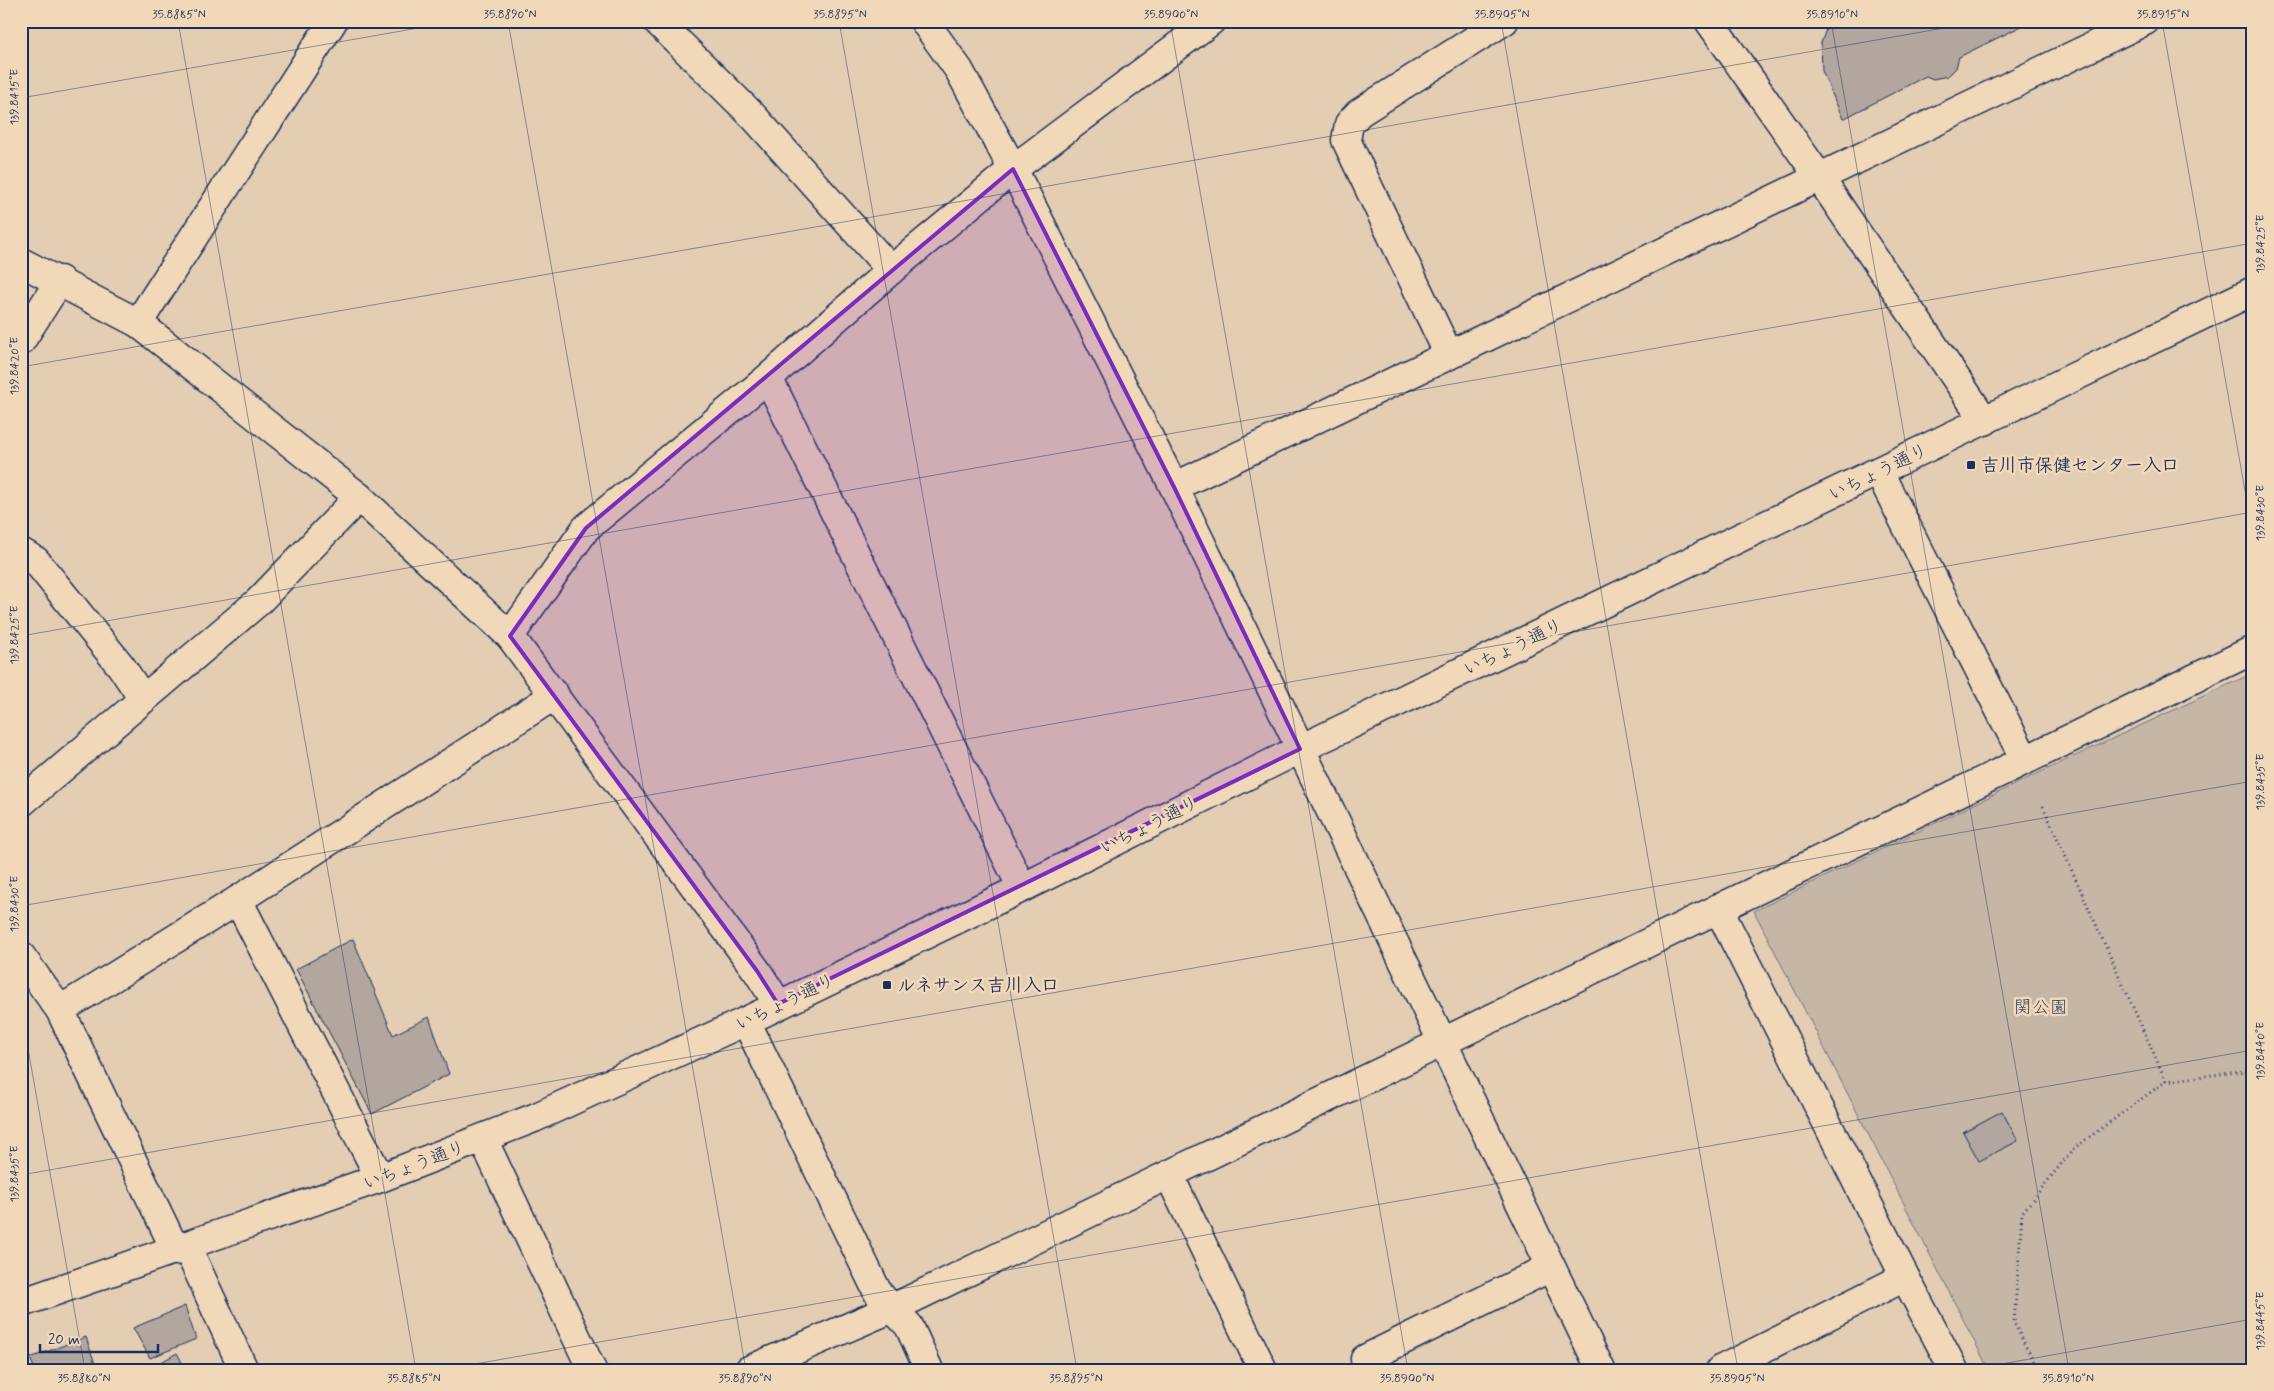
<svg xmlns="http://www.w3.org/2000/svg" width="2274" height="1391" viewBox="0 0 2274 1391" font-family="Mynerve,'Klee One',sans-serif">
	<style>
		.green { fill: #c6b6a6; stroke: #707282 }
		.building { fill: #b2a69e; stroke: #1b2f5e }
		.lines { fill: none; stroke-linecap: round; stroke-linejoin: round }
		.minor-casing { stroke: #1b2f5e; stroke-width: 31 }
		.path { stroke: #1b2f5e; stroke-width: 3; stroke-dasharray: 1 4; stroke-linecap: butt }
		.minor { stroke: #f1d8b8; stroke-width: 28 }
		.marked { fill: #7b2cbf; fill-opacity: 0.2; stroke: #7b2cbf; stroke-width: 4; stroke-linejoin: round }
		.ticks { fill: none; stroke: #1b2f5e; stroke-width: 1; stroke-opacity: 0.45 }
		.poi-dot { fill: #1b2f5e; stroke: #f1d8b8; stroke-width: 2 }
		.labels { text-anchor: middle; stroke-width: 5; stroke-linejoin: round; paint-order: stroke }
		.poi-label { font-size: 18px; font-weight: bold; fill: #1b2f5e; stroke: #f1d8b8; text-anchor: start }
		.street-label { font-size: 18px; fill: #1b2f5e; stroke: #f1d8b8 }
		.park-label { font-size: 18px; fill: #354369; stroke: #f1d8b8 }
		.neatline { fill: none; stroke: #1b2f5e; stroke-width: 2 }
		.ticks-label { font-size: 12px; text-anchor: middle; fill: #1b2f5e }
	</style>
	<rect width="100%" height="100%" fill="#e4ceb3"/>
	<filter id="ink" filterUnits="userSpaceOnUse"><feTurbulence type="fractalNoise" baseFrequency=".02" numOctaves="2"/><feDisplacementMap in="SourceGraphic" scale="10" xChannelSelector="R" yChannelSelector="G"/><feConvolveMatrix kernelMatrix="1 2 1 2 8 2 1 2 1" color-interpolation-filters="sRGB"/></filter>
	<g filter="url(#ink)">
		<path class="green" d="M2253 673V1370H1989L1754 911 2028 778Z"/>
		<g class="building">
			<path d="M1829 21H2032L1959 57 1956 68 1948 76 1933 79 1926 76 1843 119 1822 71 1821 43Z"/>
			<path d="M353 939 393 1035 429 1017 449 1074 372 1114 296 969Z"/>
			<path d="M2002 1111 2018 1141 1979 1161 1963 1132Z"/>
			<path d="M185 1306 196 1339 150 1358 133 1328Z"/>
			<path d="M86 1337 97 1370H35L30 1358Z"/>
			<path d="M177 1353 186 1370H150L149 1369Z"/>
		</g>
		<g class="lines">
			<g class="minor-casing">
				<g id="minor">
					<path d="M657 21 754 117 891 270"/>
					<path d="M924 21 959 70 1013 169 1174 487 1601 1370"/>
					<path d="M1709 21 1819 177 1985 421"/>
					<path d="M21 262 138 323 359 497 510 636 757 971 778 1004"/>
					<path d="M138 323 333 21"/>
					<path d="M21 341 60 280"/>
					<path d="M1449 355 1346 140 1349 124 1359 113 1504 21"/>
					<path d="M768 378 1022 888"/>
					<path d="M1879 472 2025 760"/>
					<path d="M1174 487 2145 21"/>
					<path d="M21 552 36 561 121 666 143 699"/>
					<path d="M510 636 586 528 768 378 891 270 1013 169 1211 21"/>
					<path d="M21 803 258 602 359 497"/>
					<path d="M238 900 380 1178"/>
					<path d="M1718 908 1905 1277 1954 1370"/>
					<path d="M21 956 60 1010 176 1251"/>
					<path d="M60 1010 238 900 555 695"/>
					<path d="M746 1021 878 1293 909 1326 929 1370"/>
					<path d="M483 1139 592 1370"/>
					<path d="M1169 1175 1263 1370"/>
					<path d="M187 1247 244 1370"/>
					<path d="M21 1303 380 1178 534 1118 746 1021 1022 888 1300 749 2253 291"/>
					<path d="M1365 1359 1551 1267"/>
					<path d="M749 1370 893 1308 2253 650"/>
					<path d="M1720 1370 1905 1277"/>
				</g>
			</g>
			<g class="path">
				<path d="M2043 806 2166 1081"/>
				<path d="M2038 1370 2014 1323 2022 1213 2073 1149 2166 1081 2245 1071 2253 1073"/>
			</g>
			<use href="#minor" class="minor"/>
		</g>
	</g>
	<path class="marked" d="M1013 169 1174 487 1300 749 778 1004 757 971 510 636 586 528Z"/>
	<path class="ticks" d="M178 21 416 1370M508 21 746 1370M839 21 1077 1370M1170 21 1408 1370M1501 21 1738 1370M1831 21 2069 1370M2162 21 2253 536M21 98 458 21M21 367 1984 21M21 636 2253 243M21 906 2253 512M21 1009 85 1370M21 1175 2253 781M441 1370 2253 1050M1968 1370 2253 1319"/>
	<g class="poi-dot">
		<rect x="1966" y="460" width="10" height="10" rx="2.5"/>
		<rect x="882" y="980" width="10" height="10" rx="2.5"/>
	</g>
	<g class="labels">
		<g class="poi-label">
			<text x="1981" y="471">吉川市保健センター入口</text>
			<text x="897" y="991">ルネサンス吉川入口</text>
		</g>
		<g class="street-label">
			<text transform="translate(1878 472) rotate(-26)" y="6">いちょう通り</text>
			<text transform="translate(1513 647) rotate(-26)" y="6">いちょう通り</text>
			<text transform="translate(1149 825) rotate(-27)" y="6">いちょう通り</text>
			<text transform="translate(785 1002) rotate(-26)" y="6">いちょう通り</text>
			<text transform="translate(414 1165) rotate(-21)" y="6">いちょう通り</text>
		</g>
		<g class="park-label">
			<text x="2041" y="1013">関公園</text>
		</g>
	</g>
	<rect width="2274" height="1391" fill="none" stroke="#f1d8b8" stroke-width="55"/>
	<path d="M40 1344v8h118v-8" fill="none" stroke="#1b2f5e" stroke-width="2.5"/>
	<text x="48" y="1344" font-size="15" fill="#1b2f5e" stroke="#f1d8b8" stroke-width="4" paint-order="stroke">20 m</text>
	<rect x="28" y="28" width="2218" height="1336" class="neatline"/>
	<g class="ticks-label">
		<text x="179" y="18">35.8885°N</text>
		<text x="510" y="18">35.8890°N</text>
		<text x="840" y="18">35.8895°N</text>
		<text x="1171" y="18">35.8900°N</text>
		<text x="1502" y="18">35.8905°N</text>
		<text x="1832" y="18">35.8910°N</text>
		<text x="2163" y="18">35.8915°N</text>
		<text transform="translate(14 97) rotate(-90)" y="4">139.8415°E</text>
		<text transform="translate(2260 244) rotate(-90)" y="4">139.8425°E</text>
		<text transform="translate(14 366) rotate(-90)" y="4">139.8420°E</text>
		<text transform="translate(2260 513) rotate(-90)" y="4">139.8430°E</text>
		<text transform="translate(14 635) rotate(-90)" y="4">139.8425°E</text>
		<text transform="translate(2260 782) rotate(-90)" y="4">139.8435°E</text>
		<text transform="translate(14 904) rotate(-90)" y="4">139.8430°E</text>
		<text transform="translate(2260 1051) rotate(-90)" y="4">139.8440°E</text>
		<text transform="translate(14 1174) rotate(-90)" y="4">139.8435°E</text>
		<text transform="translate(2260 1321) rotate(-90)" y="4">139.8445°E</text>
		<text x="84" y="1382">35.8880°N</text>
		<text x="414" y="1382">35.8885°N</text>
		<text x="745" y="1382">35.8890°N</text>
		<text x="1076" y="1382">35.8895°N</text>
		<text x="1407" y="1382">35.8900°N</text>
		<text x="1737" y="1382">35.8905°N</text>
		<text x="2068" y="1382">35.8910°N</text>
	</g>
</svg>
